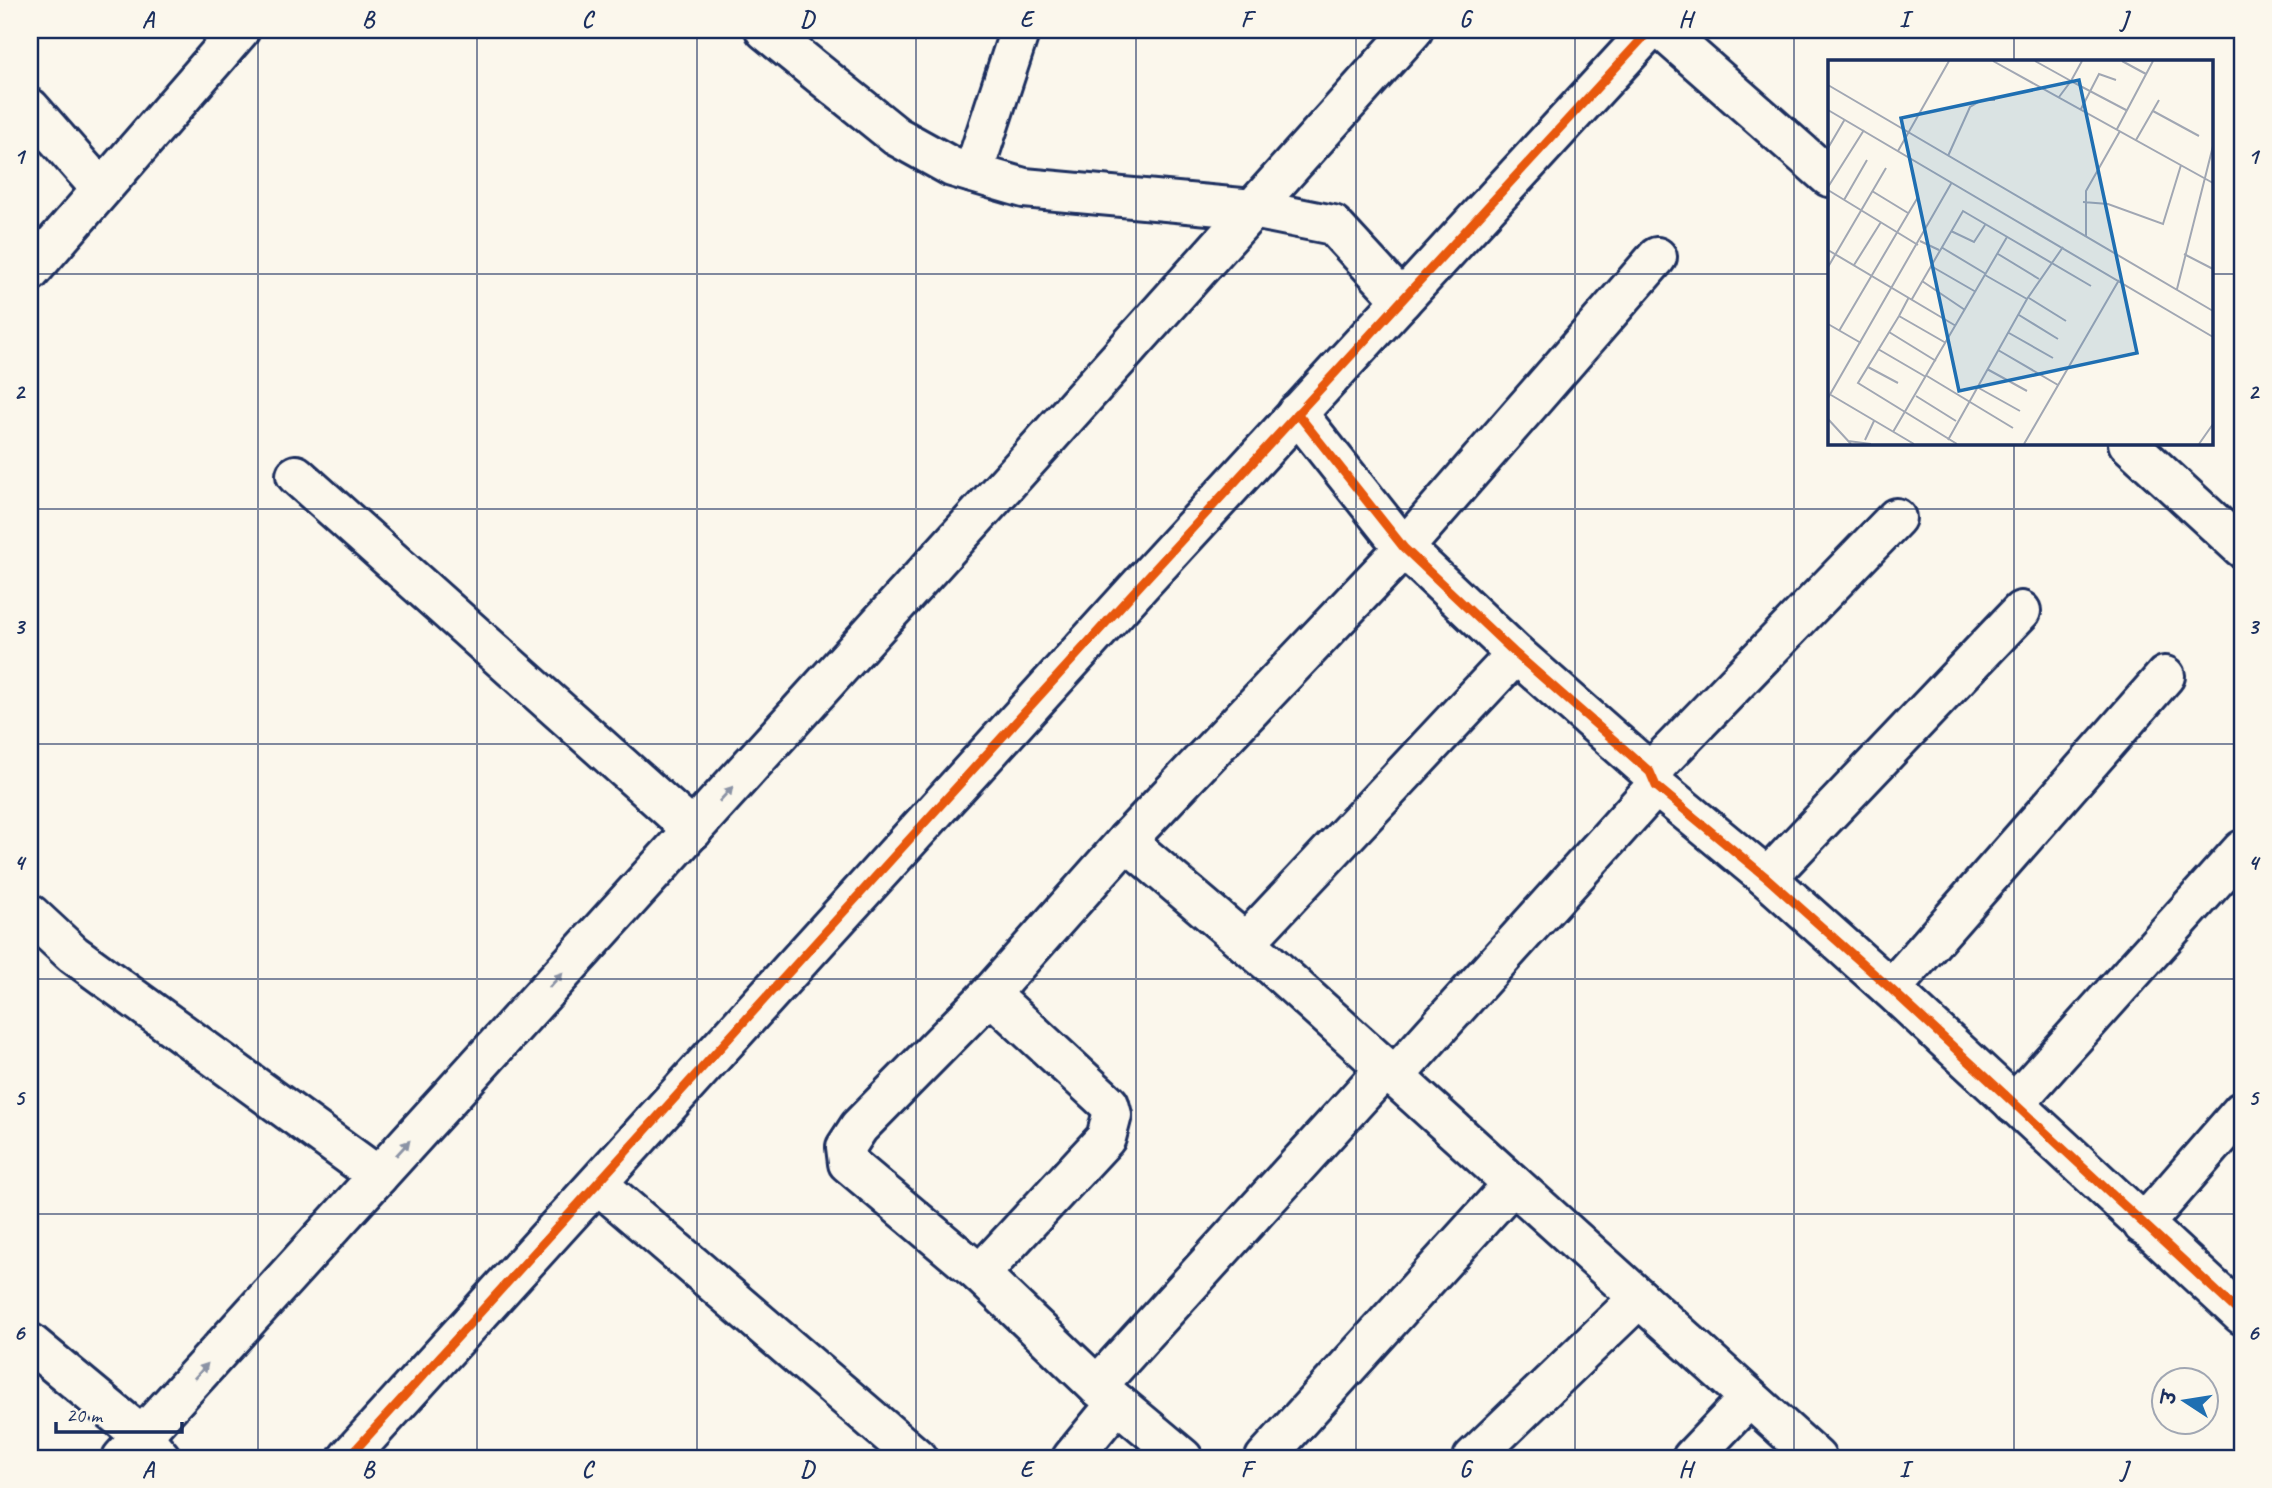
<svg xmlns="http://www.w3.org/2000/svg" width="2272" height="1488" viewBox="0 0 2272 1488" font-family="Caveat,'Playpen Sans Deva',sans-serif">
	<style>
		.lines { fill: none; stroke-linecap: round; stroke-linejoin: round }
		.minor-casing { stroke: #1b2f5e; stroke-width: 44 }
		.minor { stroke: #fbf7ec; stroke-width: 38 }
		.cycleway-casing { stroke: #fbf7ec; stroke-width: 13 }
		.cycleway { stroke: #e8590c; stroke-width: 9 }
		.oneway { fill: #8b93a5 }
		.grid { fill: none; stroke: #1b2f5e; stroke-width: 2; stroke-opacity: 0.55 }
		.inset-road { fill: none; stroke: #a1a7b3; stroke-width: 2 }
		.view { fill: #1f6fb2; fill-opacity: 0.15; stroke: #1f6fb2; stroke-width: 3.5 }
		.inset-edge { fill: none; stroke: #1b2f5e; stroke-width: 3.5 }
		.neatline { fill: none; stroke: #1b2f5e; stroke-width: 2.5 }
		.grid-label { font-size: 23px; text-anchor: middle; font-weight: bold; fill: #1b2f5e }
	</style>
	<rect width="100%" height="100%" fill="#fbf7ec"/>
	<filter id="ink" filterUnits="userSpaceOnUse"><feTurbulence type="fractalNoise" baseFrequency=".0143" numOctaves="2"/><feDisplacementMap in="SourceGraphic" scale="14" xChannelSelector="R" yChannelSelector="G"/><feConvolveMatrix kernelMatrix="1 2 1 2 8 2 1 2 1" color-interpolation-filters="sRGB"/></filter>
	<g filter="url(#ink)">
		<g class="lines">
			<g class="minor-casing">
				<g id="minor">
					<path d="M765 30 896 136 952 167 1024 188 1253 209 1333 225 1402 300"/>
					<path d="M1662 30 1829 177"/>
					<path d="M30 108 101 189"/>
					<path d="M973 173 1020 30"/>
					<path d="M30 272 240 30"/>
					<path d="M1297 413 1404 548 1516 654 1650 772 1656 786 1767 878 1891 989 2242 1315"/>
					<path d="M2128 443 2242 548"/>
					<path d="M296 475 693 830"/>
					<path d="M1650 772 1896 518"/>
					<path d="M1126 841 1268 962 1816 1458"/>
					<path d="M1767 878 2021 611"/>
					<path d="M30 914 73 954 378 1176"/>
					<path d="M1245 943 1516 654"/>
					<path d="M1891 989 2165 676"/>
					<path d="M1393 1078 1656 786"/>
					<path d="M2014 1104 2242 850"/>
					<path d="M598 1184 917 1458"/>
					<path d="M2143 1225 2242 1111"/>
					<path d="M980 1274 1106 1138 1112 1115 1109 1104 990 994"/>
					<path d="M30 1343 142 1436 161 1458"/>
					<path d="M1097 1386 1385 1069"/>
					<path d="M122 1458 1017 472 1413 30"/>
					<path d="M348 1458 1142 583 1650 30"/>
					<path d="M1072 1458 1117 1403"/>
					<path d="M1183 1458 1097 1386 980 1274 848 1163 846 1147 859 1127 990 994 1126 841 1404 548 1657 257"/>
					<path d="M1265 1458 1513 1184"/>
					<path d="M1473 1458 1639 1298"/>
					<path d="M1692 1458 1749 1398"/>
				</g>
			</g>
			<use href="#minor" class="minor"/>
			<g class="cycleway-casing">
				<g id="cycleway">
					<path d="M1297 413 1404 548 1516 654 1650 772 1656 786 1767 878 1891 989 2242 1315"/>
					<path d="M348 1458 1142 583 1650 30"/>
				</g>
			</g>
			<use href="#cycleway" class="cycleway"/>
		</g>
		<defs><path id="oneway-solid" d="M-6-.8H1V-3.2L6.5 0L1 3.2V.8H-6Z" transform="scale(1.75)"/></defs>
		<g class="oneway">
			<use href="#oneway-solid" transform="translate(726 794) rotate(-48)"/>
			<use href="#oneway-solid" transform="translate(556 980) rotate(-48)"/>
			<use href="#oneway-solid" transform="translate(403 1148) rotate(-48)"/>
			<use href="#oneway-solid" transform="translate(201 1371) rotate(-48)"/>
		</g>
	</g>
	<path class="grid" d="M258 30V1458M477 30V1458M697 30V1458M916 30V1458M1136 30V1458M1356 30V1458M1575 30V1458M1794 30V1458M2014 30V61M30 274H1829M2211 274H2242M2014 443V1458M30 509H2242M30 744H2242M30 979H2242M30 1214H2242"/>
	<g transform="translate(1828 60)">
		<rect width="385" height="385" fill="#fbf7ec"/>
		<path class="inset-road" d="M165 1 385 123M207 1 243 21 254 1M294 1 318 14M0 25 385 251M231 37 243 21 298 50M253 49 271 14 288 20M0 50 385 277M325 51 371 76M289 69 325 1M308 80 331 40M0 88 17 59M70 91 121 1M120 96 142 47 154 40H167M0 127 36 70M0 130 90 185M44 131 80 153M16 140 39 100M255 142 280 144 335 164 353 105M123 171 146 182 157 165M258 176V131L292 71M92 181 111 190M113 187 158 214M0 190 128 266M170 194 211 219M356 194 385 209M26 205 53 162M103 206 148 232M0 207 58 108M157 215 199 239M94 221 137 250M349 229 385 86M201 238 238 261M84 239 135 151 263 226M191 255 230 279M71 256 81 237M0 264 33 283M11 271 90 137M61 272 108 301M181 273 225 298M118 283 71 256 30 323 129 384M50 289 98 317M170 290 230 325M40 307 70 323M159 309 199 331M99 316 185 368M149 327 192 351M3 335 86 384M88 336 128 361M0 338 124 122M0 359 23 384M65 372 179 177M37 380 46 361M120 380 199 239 235 187M20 381 43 384M196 384 291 220M371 384 385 364"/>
		<path class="view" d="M251 20 309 293 131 331 73 58Z"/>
		<rect width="385" height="385" class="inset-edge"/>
	</g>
	<rect width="2272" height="1488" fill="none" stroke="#fbf7ec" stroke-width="77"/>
	<g transform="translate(2185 1401) rotate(282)"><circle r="33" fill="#fbf7ec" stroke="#a1a7b3" stroke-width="2"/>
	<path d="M0-5L12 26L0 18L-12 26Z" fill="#1f6fb2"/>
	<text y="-10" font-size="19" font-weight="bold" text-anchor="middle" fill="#1b2f5e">उ</text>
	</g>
	<path d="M56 1422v10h126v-10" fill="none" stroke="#1b2f5e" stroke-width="3.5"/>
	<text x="66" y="1422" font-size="21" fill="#1b2f5e" stroke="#fbf7ec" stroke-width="5" paint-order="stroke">20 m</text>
	<rect x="38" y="38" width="2196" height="1412" class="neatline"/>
	<g class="grid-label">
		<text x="148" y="27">A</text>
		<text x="368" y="27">B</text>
		<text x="587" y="27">C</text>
		<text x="807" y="27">D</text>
		<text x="1026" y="27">E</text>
		<text x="1246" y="27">F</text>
		<text x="1465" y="27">G</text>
		<text x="1685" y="27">H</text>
		<text x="1904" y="27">I</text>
		<text x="2124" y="27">J</text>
		<text x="19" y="164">1</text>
		<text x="2253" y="164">1</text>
		<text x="19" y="399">2</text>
		<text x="2253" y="399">2</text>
		<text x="19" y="634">3</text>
		<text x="2253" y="634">3</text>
		<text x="19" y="870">4</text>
		<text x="2253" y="870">4</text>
		<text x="19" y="1105">5</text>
		<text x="2253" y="1105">5</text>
		<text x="19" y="1340">6</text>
		<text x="2253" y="1340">6</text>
		<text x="148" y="1477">A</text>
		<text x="368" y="1477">B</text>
		<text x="587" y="1477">C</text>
		<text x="807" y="1477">D</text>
		<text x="1026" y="1477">E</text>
		<text x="1246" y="1477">F</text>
		<text x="1465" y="1477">G</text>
		<text x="1685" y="1477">H</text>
		<text x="1904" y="1477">I</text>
		<text x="2124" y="1477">J</text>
	</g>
</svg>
